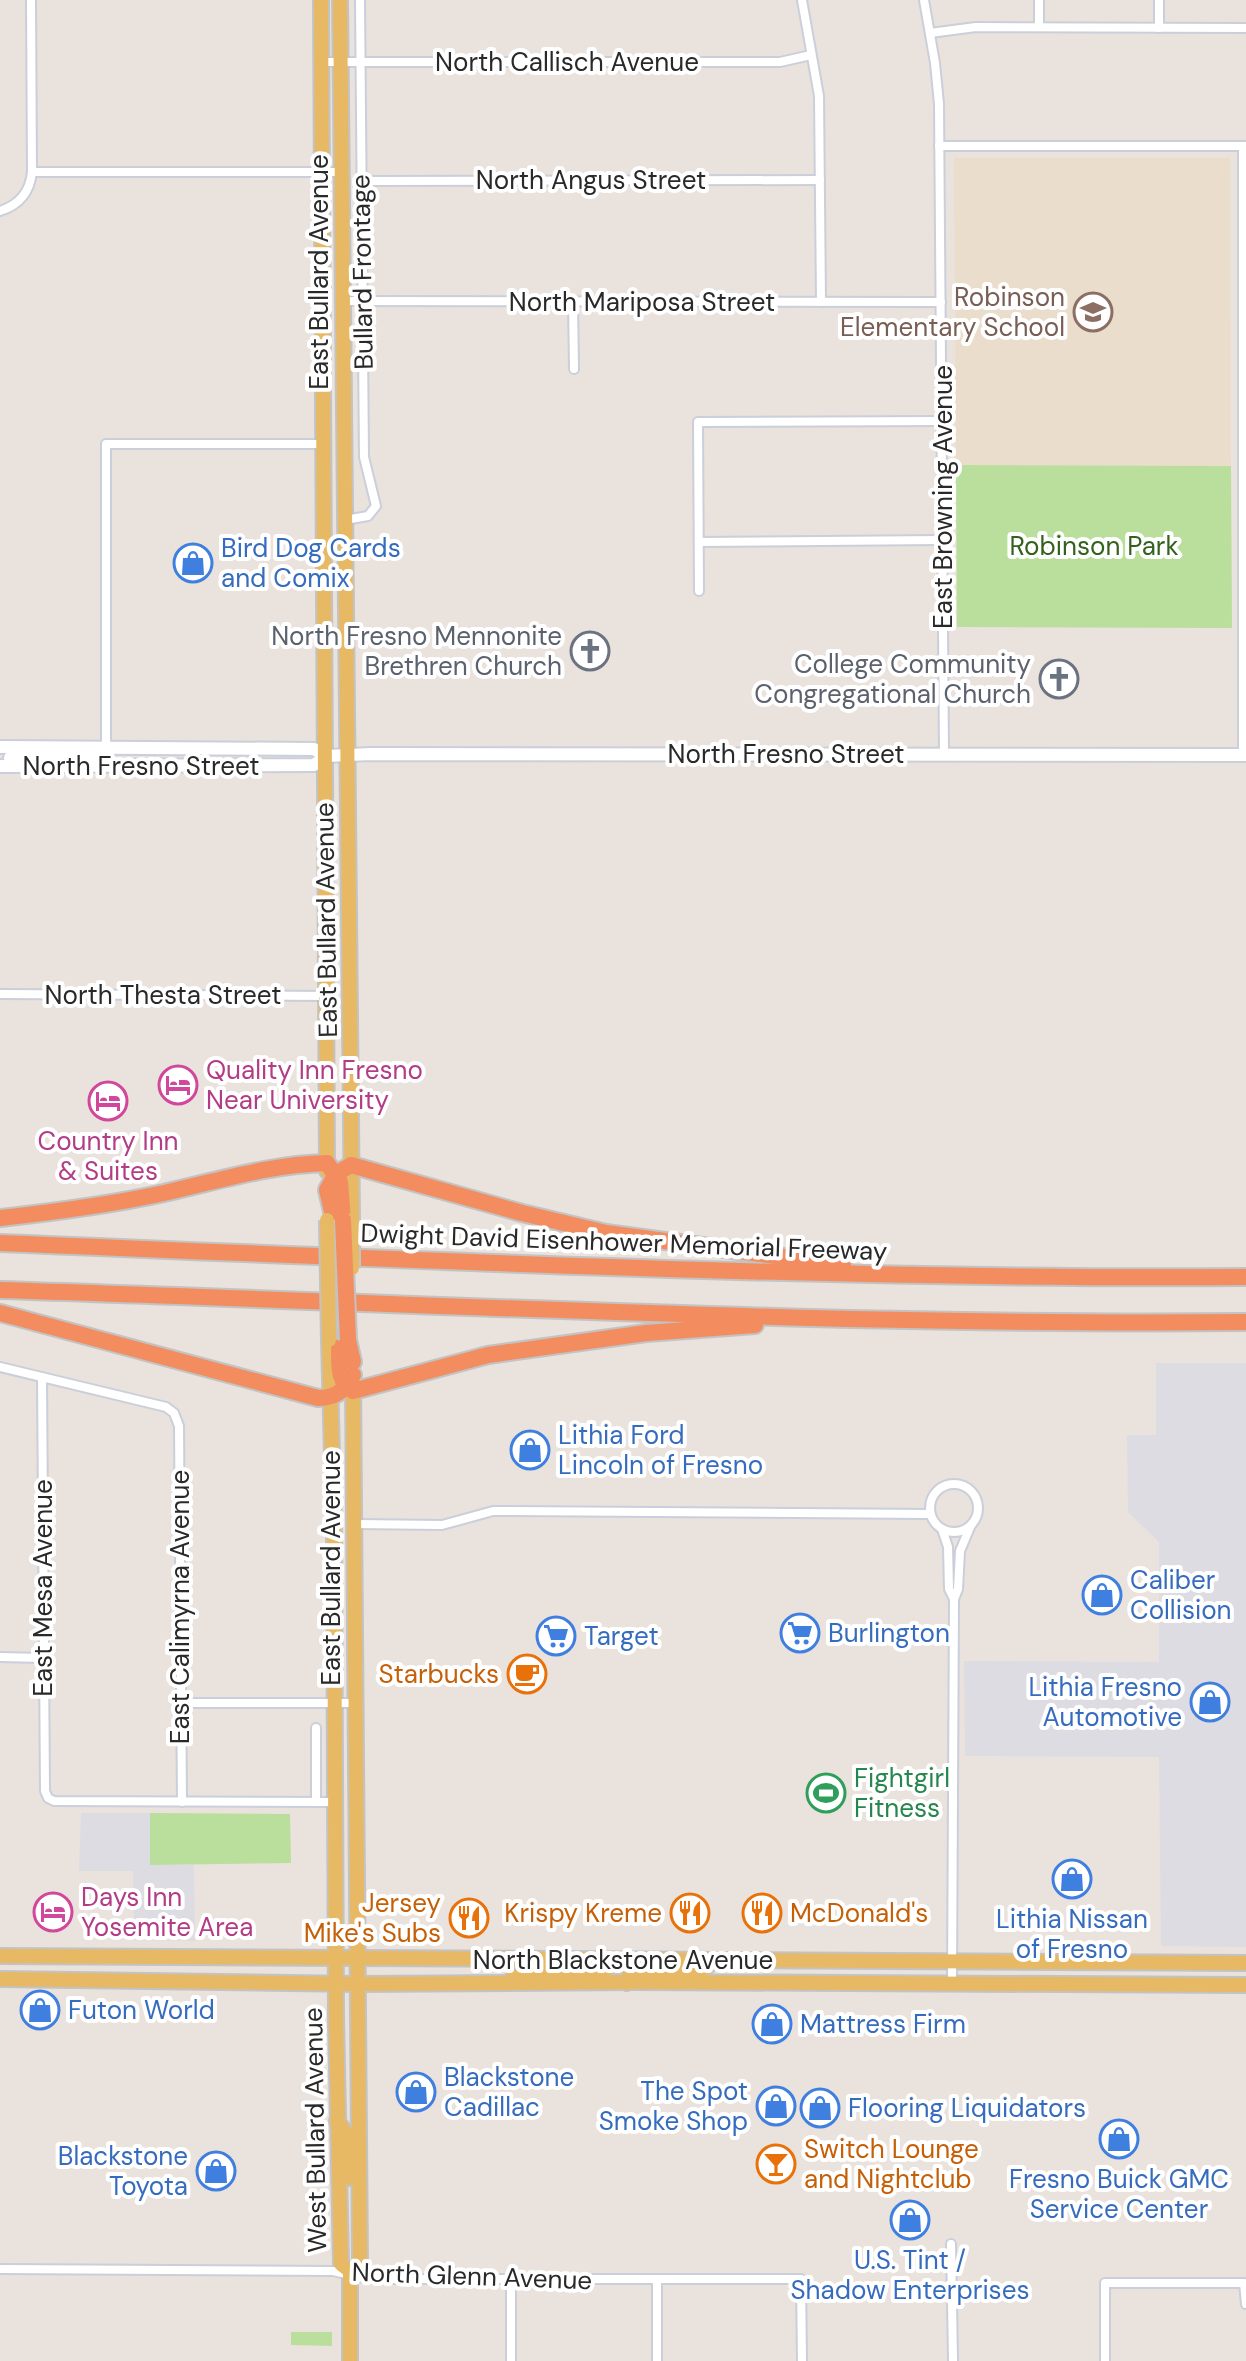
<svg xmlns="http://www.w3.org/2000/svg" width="1246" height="2361" viewBox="0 0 1246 2361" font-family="'DM Sans',sans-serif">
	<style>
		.industrial { fill: #dddce3 }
		.education { fill: #ebddcc }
		.green { fill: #bade9b }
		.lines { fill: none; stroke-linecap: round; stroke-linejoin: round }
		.minor-casing { stroke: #cacfda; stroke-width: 12 }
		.secondary-casing { stroke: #cacfda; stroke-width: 16 }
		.primary-casing { stroke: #c3c3c3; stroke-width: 18 }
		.motorway-casing { stroke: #c3c3c3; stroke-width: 20 }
		.minor { stroke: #fff; stroke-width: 8 }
		.secondary { stroke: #fff; stroke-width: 12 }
		.primary { stroke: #e7b964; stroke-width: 14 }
		.motorway { stroke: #f38c5e; stroke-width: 16 }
		.primary-bridge-casing { stroke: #c3c3c3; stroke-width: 18; stroke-linecap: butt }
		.motorway-bridge-casing { stroke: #c3c3c3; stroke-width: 20; stroke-linecap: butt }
		.primary-bridge { stroke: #e7b964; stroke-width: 14 }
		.motorway-bridge { stroke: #f38c5e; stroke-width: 16 }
		.labels { text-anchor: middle; stroke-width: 8; stroke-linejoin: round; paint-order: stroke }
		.street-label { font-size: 26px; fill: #292929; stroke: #fff }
		.education-label { font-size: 26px; fill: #785e54; stroke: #fff; text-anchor: end }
		.park-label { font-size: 26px; fill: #34611e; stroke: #fff }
		.shop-label { font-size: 26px; fill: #366cbe; stroke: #fff; text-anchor: start }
		.worship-label { font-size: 26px; fill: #5b616d; stroke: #fff; text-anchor: end }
		.hotel-label { font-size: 26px; fill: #b23c85; stroke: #fff; text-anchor: start }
		.food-label { font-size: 26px; fill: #c56008; stroke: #fff; text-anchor: end }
		.leisure-label { font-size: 26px; fill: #27864d; stroke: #fff; text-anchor: start }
	</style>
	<rect width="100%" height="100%" fill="#eae2dc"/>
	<g class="industrial">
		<path d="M1156 1363H1246V1947L1161 1946 1159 1757 965 1756 964 1661 1159 1662V1542L1128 1512 1127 1435H1156Z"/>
		<path d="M81 1813H150V1865H194L195 1941 134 1940 133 1871H79Z"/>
	</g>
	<path class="education" d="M954 158H1230L1231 466 956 465Z"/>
	<g class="green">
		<path d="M956 465 1231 466 1232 628 957 627Z"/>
		<path d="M150 1813 290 1814 291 1863 150 1865Z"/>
		<path d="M291 2332H332V2346L291 2345Z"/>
	</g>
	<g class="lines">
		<g class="minor-casing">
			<g id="minor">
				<path d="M31 0 32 172"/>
				<path d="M802 0 819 96 821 302"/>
				<path d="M924 0 935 63 939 104 944 755"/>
				<path d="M1039 0V27"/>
				<path d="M1159 0V28"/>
				<path d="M930 33 976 27 1246 28"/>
				<path d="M322 62H780L811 55"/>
				<path d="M939 146H1245"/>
				<path d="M1243 146V755"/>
				<path d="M361 181 820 180"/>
				<path d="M0 211C19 205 30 192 32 172H342"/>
				<path d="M344 301 941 302"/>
				<path d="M573 302 574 369"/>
				<path d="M345 520 368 516 376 506 364 457 360 0"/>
				<path d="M699 542 942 540"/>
				<path d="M699 591 698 422 942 421"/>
				<path d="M106 747V444H325"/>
				<path d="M0 994 327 996"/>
				<path d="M0 1367 166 1407 174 1413 179 1426 182 1802"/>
				<path d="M42 1377 45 1791 48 1798 54 1801 335 1802"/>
				<circle cx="954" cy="1508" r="24"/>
				<path d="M355 1524 442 1525 493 1511 930 1514"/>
				<path d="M942 1529 948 1547 949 1589 954 1599"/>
				<path d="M0 1657 44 1658"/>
				<path d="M181 1703H356"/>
				<path d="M316 1728V1802"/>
				<path d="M952 1984 954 1599 958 1589 960 1551 971 1525"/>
				<path d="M951 2244 953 2361"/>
				<path d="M0 2269 333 2271 368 2279H801L802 2361"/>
				<path d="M511 2279V2361"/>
				<path d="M657 2281V2361"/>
				<path d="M1105 2361V2283H1244L1246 2304"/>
			</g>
		</g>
		<g class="secondary-casing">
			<g id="secondary">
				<path d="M0 747 314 749 326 756"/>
				<path d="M10 758 92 756 100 755 106 747"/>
				<path d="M0 766 314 765 326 756 371 754 1246 755"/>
			</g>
		</g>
		<g class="primary-casing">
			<g id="primary">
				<path d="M321 0 327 1171"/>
				<path d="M340 0 352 1220"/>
				<path d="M329 1340 334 1533 336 2017 341 2264 350 2271"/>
				<path d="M0 1956 1246 1963"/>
				<path d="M513 1977 539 1973 599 1971 608 1968 614 1960"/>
				<path d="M0 1979 359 1984 635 1982 1246 1985"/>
				<path d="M627 1983 629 1976 638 1971 702 1970 715 1960"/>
				<path d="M337 2121 348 2135 350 2178"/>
				<path d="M350 2271 360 2265 353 1381"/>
				<path d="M350 2361V2271"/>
			</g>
		</g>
		<g class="motorway-casing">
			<g id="motorway">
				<path d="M0 1218C55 1212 110 1205 164 1193 217 1181 272 1164 327 1163L340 1182 343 1220"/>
				<path d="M334 1220 327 1190 336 1174 351 1165 522 1213 606 1233 843 1265"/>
				<path d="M0 1243C415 1260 830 1280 1246 1277"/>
				<path d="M0 1290C415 1303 830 1326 1246 1322"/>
				<path d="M0 1313 318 1398C336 1398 344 1391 353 1375"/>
				<path d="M339 1340C340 1358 335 1382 353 1391L488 1355 646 1333 755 1325"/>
				<path d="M348 1340 353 1362"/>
			</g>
		</g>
		<use href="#minor" class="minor"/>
		<use href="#secondary" class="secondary"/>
		<use href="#primary" class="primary"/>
		<use href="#motorway" class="motorway"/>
		<g class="primary-bridge-casing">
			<g id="primary-bridge">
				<path d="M327 1220 329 1340"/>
				<path d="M352 1220V1268"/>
			</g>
		</g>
		<g class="motorway-bridge-casing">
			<path id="motorway-bridge" d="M343 1220 348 1340"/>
		</g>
		<use href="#primary-bridge" class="primary-bridge"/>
		<use href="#motorway-bridge" class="motorway-bridge"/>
	</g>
	<defs>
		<g id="school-ring" transform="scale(2)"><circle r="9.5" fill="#fff" stroke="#8d6e63" stroke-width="1.5"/><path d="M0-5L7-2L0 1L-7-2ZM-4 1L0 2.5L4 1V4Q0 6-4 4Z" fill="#8d6e63"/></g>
		<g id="shop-ring" transform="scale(2)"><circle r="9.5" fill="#fff" stroke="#3f7fe0" stroke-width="1.5"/><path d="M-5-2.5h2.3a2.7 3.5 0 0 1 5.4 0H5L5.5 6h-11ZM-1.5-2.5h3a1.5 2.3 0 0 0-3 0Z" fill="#3f7fe0"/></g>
		<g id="church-ring" transform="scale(2)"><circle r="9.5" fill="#fff" stroke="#6b7280" stroke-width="1.5"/><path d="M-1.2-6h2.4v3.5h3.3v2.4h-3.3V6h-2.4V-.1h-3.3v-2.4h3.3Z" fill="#6b7280"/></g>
		<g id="hotel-ring" transform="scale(2)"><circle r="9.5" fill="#fff" stroke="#d1479c" stroke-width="1.5"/><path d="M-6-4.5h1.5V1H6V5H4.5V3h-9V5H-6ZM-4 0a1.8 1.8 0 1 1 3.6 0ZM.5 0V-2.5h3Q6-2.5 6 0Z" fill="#d1479c"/></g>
		<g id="supermarket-ring" transform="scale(2)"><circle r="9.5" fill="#fff" stroke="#3f7fe0" stroke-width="1.5"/><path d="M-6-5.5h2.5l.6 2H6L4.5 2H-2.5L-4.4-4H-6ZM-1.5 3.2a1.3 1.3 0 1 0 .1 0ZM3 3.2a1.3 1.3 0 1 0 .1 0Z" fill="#3f7fe0"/></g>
		<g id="cafe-ring" transform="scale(2)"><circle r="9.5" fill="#fff" stroke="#e8710a" stroke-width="1.5"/><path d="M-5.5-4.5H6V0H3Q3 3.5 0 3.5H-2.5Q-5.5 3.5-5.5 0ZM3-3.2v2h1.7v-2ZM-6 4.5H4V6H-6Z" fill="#e8710a"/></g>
		<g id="stadium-ring" transform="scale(2)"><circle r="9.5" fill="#fff" stroke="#2e9e5b" stroke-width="1.5"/><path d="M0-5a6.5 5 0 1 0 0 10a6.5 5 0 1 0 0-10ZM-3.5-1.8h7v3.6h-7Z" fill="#2e9e5b"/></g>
		<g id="restaurant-ring" transform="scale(2)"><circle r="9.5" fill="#fff" stroke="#e8710a" stroke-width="1.5"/><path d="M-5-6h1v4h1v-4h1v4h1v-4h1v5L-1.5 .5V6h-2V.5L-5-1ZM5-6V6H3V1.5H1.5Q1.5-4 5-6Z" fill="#e8710a"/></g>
		<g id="bar-ring" transform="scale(2)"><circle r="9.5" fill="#fff" stroke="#e8710a" stroke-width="1.5"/><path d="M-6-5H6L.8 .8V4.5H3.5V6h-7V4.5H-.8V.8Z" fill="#e8710a"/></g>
	</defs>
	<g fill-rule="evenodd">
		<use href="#school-ring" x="1093" y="312"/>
		<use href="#shop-ring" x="193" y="563"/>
		<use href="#church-ring" x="590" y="651"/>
		<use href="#church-ring" x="1059" y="679"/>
		<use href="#hotel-ring" x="178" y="1085"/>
		<use href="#hotel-ring" x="108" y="1101"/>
		<use href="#shop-ring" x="530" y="1450"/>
		<use href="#shop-ring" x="1102" y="1595"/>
		<use href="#supermarket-ring" x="800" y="1633"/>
		<use href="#supermarket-ring" x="556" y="1636"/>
		<use href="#cafe-ring" x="527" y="1674"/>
		<use href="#shop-ring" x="1210" y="1702"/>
		<use href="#stadium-ring" x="826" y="1793"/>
		<use href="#shop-ring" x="1072" y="1879"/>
		<use href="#hotel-ring" x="53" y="1912"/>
		<use href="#restaurant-ring" x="690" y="1913"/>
		<use href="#restaurant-ring" x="762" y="1913"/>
		<use href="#restaurant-ring" x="469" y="1918"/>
		<use href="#shop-ring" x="40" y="2010"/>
		<use href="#shop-ring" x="772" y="2024"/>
		<use href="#shop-ring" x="416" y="2092"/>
		<use href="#shop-ring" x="776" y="2106"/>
		<use href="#shop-ring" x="820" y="2108"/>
		<use href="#shop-ring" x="1119" y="2139"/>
		<use href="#bar-ring" x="776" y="2164"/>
		<use href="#shop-ring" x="216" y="2171"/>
		<use href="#shop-ring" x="910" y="2220"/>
	</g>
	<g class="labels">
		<g class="street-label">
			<text x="567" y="71">North Callisch Avenue</text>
			<text x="591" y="189">North Angus Street</text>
			<text transform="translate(319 272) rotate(-90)" y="9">East Bullard Avenue</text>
			<text transform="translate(362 272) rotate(-91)" y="9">Bullard Frontage</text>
			<text x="642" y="311">North Mariposa Street</text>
			<text transform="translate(943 497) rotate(-90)" y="9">East Browning Avenue</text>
			<text x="786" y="763">North Fresno Street</text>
			<text x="141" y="775">North Fresno Street</text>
			<text transform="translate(326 920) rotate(-91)" y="9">East Bullard Avenue</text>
			<text x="163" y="1004">North Thesta Street</text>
			<text transform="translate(624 1242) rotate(2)" y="9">Dwight David Eisenhower Memorial Freeway</text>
			<text transform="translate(331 1568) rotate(-90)" y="9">East Bullard Avenue</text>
			<text transform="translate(43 1588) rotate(-90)" y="9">East Mesa Avenue</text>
			<text transform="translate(180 1607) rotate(-90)" y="9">East Calimyrna Avenue</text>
			<text x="623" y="1969">North Blackstone Avenue</text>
			<text transform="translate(315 2130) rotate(-91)" y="9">West Bullard Avenue</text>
			<text transform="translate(472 2276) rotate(2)" y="9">North Glenn Avenue</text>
		</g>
		<g class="education-label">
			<text x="1065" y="306">Robinson<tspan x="1065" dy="30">Elementary School</tspan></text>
		</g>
		<g class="park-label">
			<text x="1094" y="555">Robinson Park</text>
		</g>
		<g class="shop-label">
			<text x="221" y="557">Bird Dog Cards<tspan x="221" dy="30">and Comix</tspan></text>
			<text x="558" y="1444">Lithia Ford<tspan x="558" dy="30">Lincoln of Fresno</tspan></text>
			<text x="1130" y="1589">Caliber<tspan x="1130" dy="30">Collision</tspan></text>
			<text x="828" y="1642">Burlington</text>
			<text x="584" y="1645">Target</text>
			<text x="1182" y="1696" text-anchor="end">Lithia Fresno<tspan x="1182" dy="30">Automotive</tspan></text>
			<text x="1072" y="1928" text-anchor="middle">Lithia Nissan<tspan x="1072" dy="30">of Fresno</tspan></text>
			<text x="68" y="2019">Futon World</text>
			<text x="800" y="2033">Mattress Firm</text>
			<text x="444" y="2086">Blackstone<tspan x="444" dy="30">Cadillac</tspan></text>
			<text x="748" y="2100" text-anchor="end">The Spot<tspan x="748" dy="30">Smoke Shop</tspan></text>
			<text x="848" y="2117">Flooring Liquidators</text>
			<text x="188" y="2165" text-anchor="end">Blackstone<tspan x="188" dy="30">Toyota</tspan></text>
			<text x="1119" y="2188" text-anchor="middle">Fresno Buick GMC<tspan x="1119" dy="30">Service Center</tspan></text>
			<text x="910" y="2269" text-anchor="middle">U.S. Tint /<tspan x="910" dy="30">Shadow Enterprises</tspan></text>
		</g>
		<g class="worship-label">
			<text x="562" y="645">North Fresno Mennonite<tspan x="562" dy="30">Brethren Church</tspan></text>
			<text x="1031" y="673">College Community<tspan x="1031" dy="30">Congregational Church</tspan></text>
		</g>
		<g class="hotel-label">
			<text x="206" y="1079">Quality Inn Fresno<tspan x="206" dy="30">Near University</tspan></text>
			<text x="108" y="1150" text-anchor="middle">Country Inn<tspan x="108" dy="30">&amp; Suites</tspan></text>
			<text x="81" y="1906">Days Inn<tspan x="81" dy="30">Yosemite Area</tspan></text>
		</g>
		<g class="food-label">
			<text x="499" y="1683">Starbucks</text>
			<text x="441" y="1912">Jersey<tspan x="441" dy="30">Mike's Subs</tspan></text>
			<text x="662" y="1922">Krispy Kreme</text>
			<text x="790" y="1922" text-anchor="start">McDonald's</text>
			<text x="804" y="2158" text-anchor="start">Switch Lounge<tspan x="804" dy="30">and Nightclub</tspan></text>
		</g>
		<g class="leisure-label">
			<text x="854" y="1787">Fightgirl<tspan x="854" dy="30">Fitness</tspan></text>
		</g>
	</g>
</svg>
